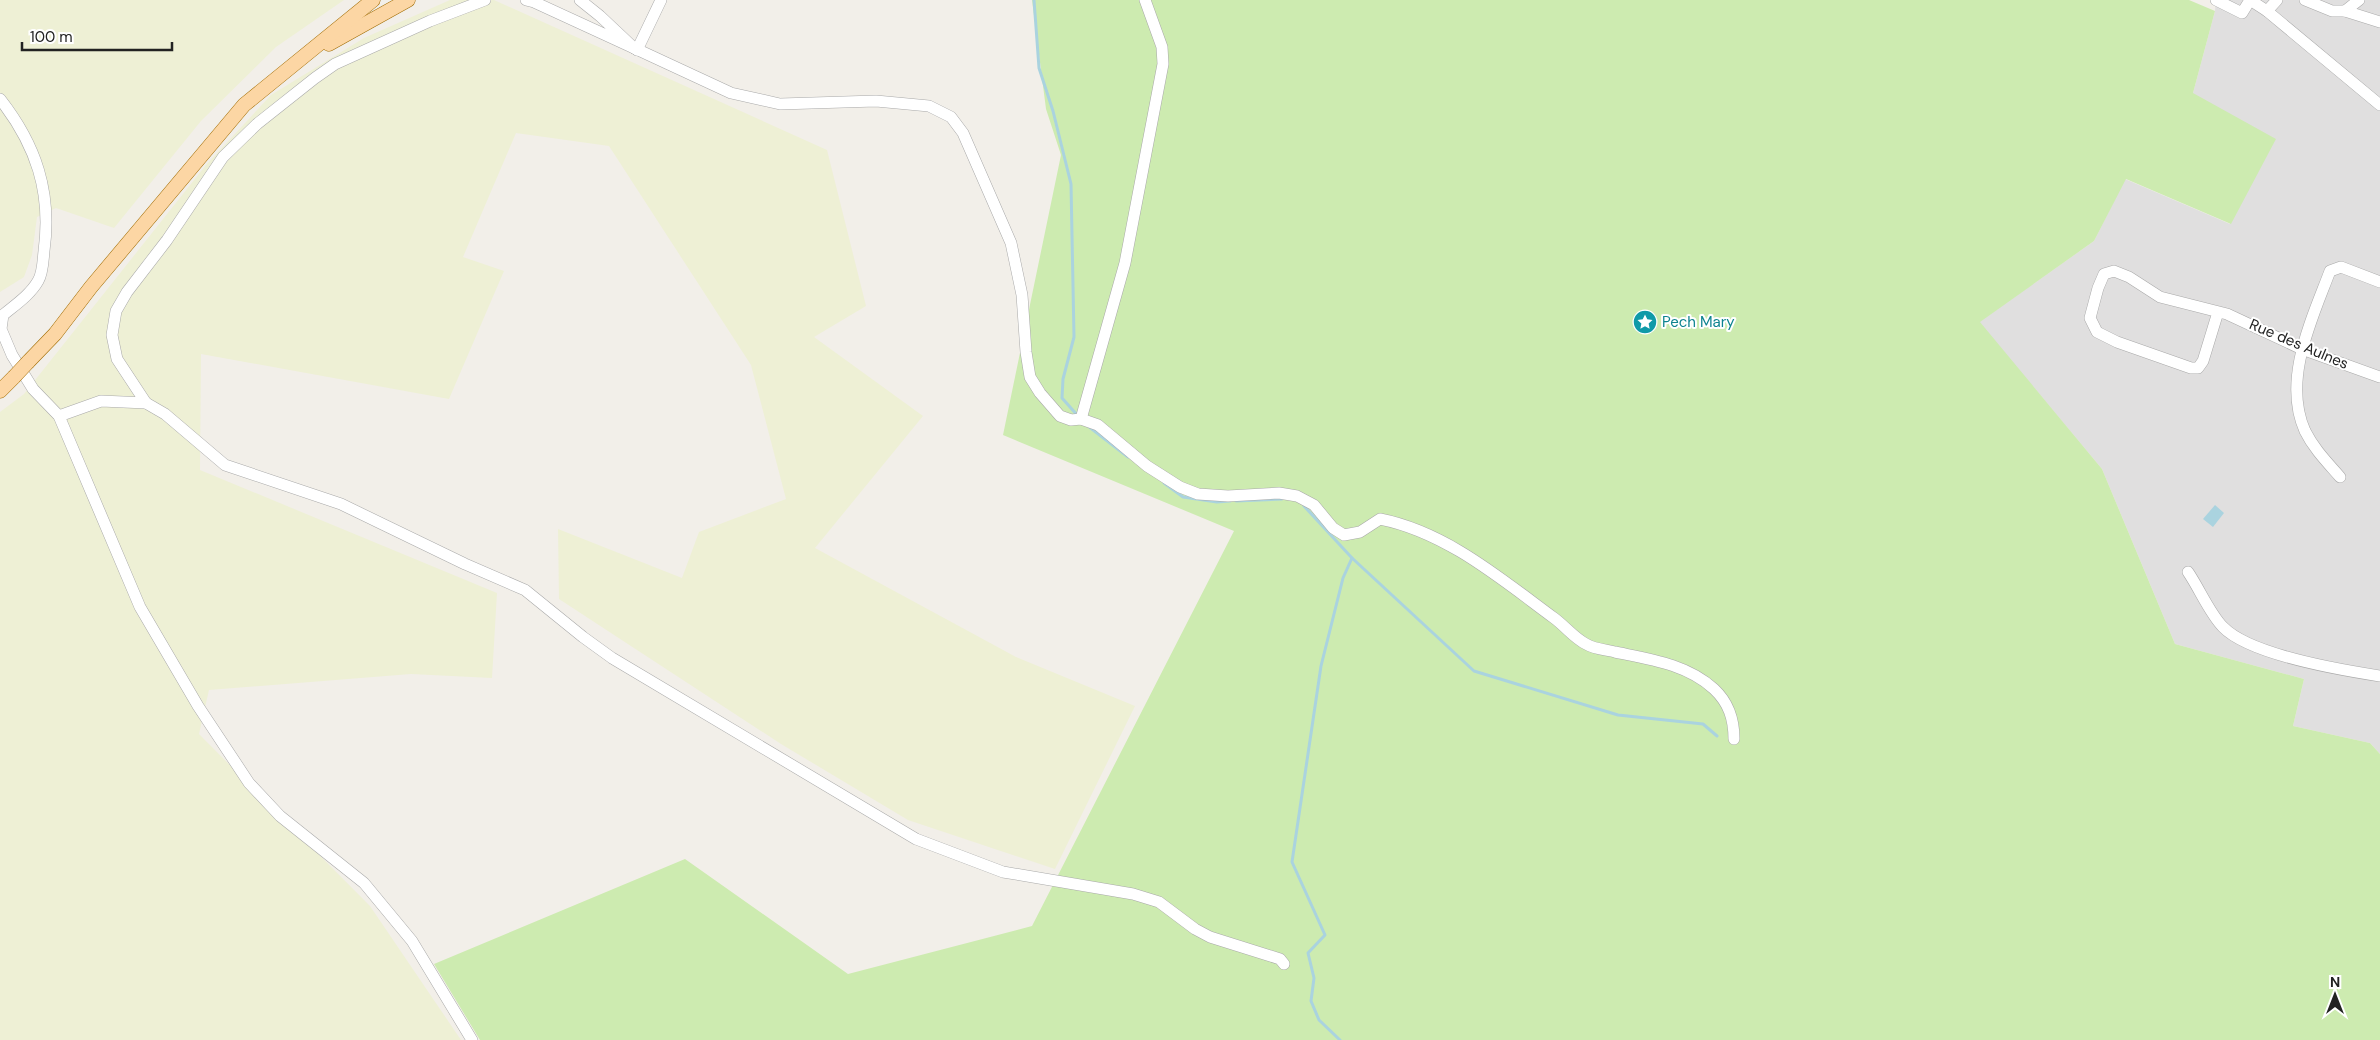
<svg xmlns="http://www.w3.org/2000/svg" width="2380" height="1040" viewBox="0 0 2380 1040" font-family="'DM Sans',sans-serif">
	<style>
		.residential { fill: #e0dfdf }
		.farmland { fill: #eef0d5 }
		.grass { fill: #cdebb0 }
		.water { fill: #aad3df }
		.lines { fill: none; stroke-linecap: round; stroke-linejoin: round }
		.stream { stroke: #aad3df; stroke-width: 3 }
		.minor-casing { stroke: #a9a9a9; stroke-width: 12 }
		.major-casing { stroke: #a06b00; stroke-width: 15 }
		.minor { stroke: #fff; stroke-width: 11 }
		.major { stroke: #fcd6a4; stroke-width: 14 }
		.major-bridge-casing { stroke: #a06b00; stroke-width: 15; stroke-linecap: butt }
		.major-bridge { stroke: #fcd6a4; stroke-width: 14 }
		.labels { text-anchor: middle; stroke-width: 4; stroke-linejoin: round; paint-order: stroke }
		.culture-label { font-size: 15px; fill: #0d838f; stroke: #fff; text-anchor: start }
		.street-label { font-size: 15px; fill: #222; stroke: #fff }
	</style>
	<rect width="100%" height="100%" fill="#f2efe9"/>
	<path class="residential" d="M2216 0H2380V754L2370 743 2293 726 2304 679 2175 644 2102 469 1979 322 2094 241 2125 179 2230 224 2193 93 2215 11Z"/>
	<g class="farmland">
		<path d="M0 0H344L276 47 201 121 114 228 56 208 37 217 32 255 24 277 0 292Z"/>
		<path d="M450 0H494L827 150 866 306 814 337 923 416 815 548 1016 657 1135 706 1055 869 908 820 781 744 559 599 558 529 682 578 699 532 786 499 751 365 609 146 516 133 463 257 504 271 449 399 201 354 200 470 497 593 492 678 411 674 209 690 199 734 370 906 461 1040H0V412L24 394 206 165 271 95 364 38Z"/>
	</g>
	<path class="grass" d="M1032 0H2189L2215 11 2193 93 2276 139 2231 224 2126 179 2094 241 1980 322 2102 469 2175 644 2304 679 2293 726 2370 743 2380 754V1040H480L434 964 685 859 848 974 1032 926 1234 531 1003 435 1061 155 1046 109Z"/>
	<path class="water" d="M2215 505 2224 513 2213 527 2203 519Z"/>
	<g class="lines">
		<g class="stream">
			<path d="M1034 0 1039 68 1053 111 1071 184 1074 337 1063 379 1062 398 1078 416"/>
			<path d="M1088 426 1128 457"/>
			<path d="M1164 483 1183 497 1217 502 1230 501"/>
			<path d="M1236 501 1282 499"/>
			<path d="M1304 506 1352 558 1474 671 1618 715 1703 724 1717 736"/>
			<path d="M1340 1040 1319 1020 1311 1001 1314 978 1308 953 1325 935 1292 862 1321 666 1343 578 1352 558"/>
		</g>
		<g class="minor-casing">
			<g id="minor">
				<path d="M526 0 534 2 634 48 600 16 580 0"/>
				<path d="M2216 0 2242 13 2250 0 2267 11 2380 105"/>
				<path d="M2305 0 2332 11H2345L2380 22"/>
				<path d="M2267 11 2277 0"/>
				<path d="M2345 11 2359 0"/>
				<path d="M634 48 731 93 780 104 876 101 929 106 951 117 963 133 1011 243 1022 295 1026 352 1030 377 1040 393 1060 416 1071 420 1081 419 1098 425 1147 466 1180 487 1198 494 1228 496 1279 493 1297 496 1314 505 1333 528 1344 535 1360 532 1380 519C1446 532 1501 579 1554 618 1565 626 1574 638 1586 644 1594 649 1607 650 1615 652 1649 659 1687 664 1714 689 1729 703 1734 719 1734 739"/>
				<path d="M637 50 661 0"/>
				<path d="M0 99C36 145 52 192 44 251 43 260 43 273 38 281 30 295 15 305 3 315L1 329 12 355 33 389 59 416 140 607 198 706 249 783 280 816 364 883 412 941 472 1040"/>
				<path d="M2218 312 2203 361 2198 368H2191L2117 342 2097 332 2090 318 2098 288 2104 274 2114 271 2129 277 2160 297 2227 314 2302 349 2380 377"/>
				<path d="M146 403 117 359 112 335 116 311 127 292 167 240 223 157 257 124 315 78 335 64 430 21 485 0"/>
				<path d="M59 416 101 401 146 403 165 414 225 465 341 504 465 564 525 590 583 637 612 658 916 839 1003 872 1133 894 1159 902 1195 929 1210 937 1280 959 1284 964"/>
				<path d="M1081 419 1125 263 1163 64 1162 47 1145 0"/>
				<path d="M2340 477C2327 462 2314 449 2305 431 2282 380 2312 319 2330 271L2341 267 2380 282"/>
				<path d="M2188 572C2199 588 2210 614 2223 627 2250 655 2341 670 2380 676"/>
			</g>
		</g>
		<g class="major-casing">
			<g id="major">
				<path d="M329 44 408 0"/>
				<path d="M28 362 55 334 91 287 244 105 373 0"/>
				<path d="M0 391 14 377"/>
			</g>
		</g>
		<use href="#minor" class="minor"/>
		<use href="#major" class="major"/>
		<g class="major-bridge-casing">
			<path id="major-bridge" d="M14 377 28 362"/>
		</g>
		<use href="#major-bridge" class="major-bridge"/>
	</g>
	<defs>
		<g id="sight-disc" transform="scale(1.25)"><circle r="9.5" fill="#0f9aa8" stroke="#fff"/><path d="M0-6L1.8-2.2L6-1.7L2.9 1.2L3.7 5.4L0 3.3L-3.7 5.4L-2.9 1.2L-6-1.7L-1.8-2.2Z" fill="#fff"/></g>
	</defs>
	<g fill-rule="evenodd">
		<use href="#sight-disc" x="1645" y="322"/>
	</g>
	<g class="labels">
		<g class="culture-label">
			<text x="1662" y="327">Pech Mary</text>
		</g>
		<g class="street-label">
			<text transform="translate(2299 344) rotate(23)" y="5">Rue des Aulnes</text>
		</g>
	</g>
	<g transform="translate(2335 995)" stroke="#ffffff" stroke-width="4" paint-order="stroke">
	<path d="M0-4L9 19L0 12L-9 19Z" fill="#222222"/>
	<text y="-8" font-size="14" font-weight="bold" text-anchor="middle" fill="#222222">N</text>
	</g>
	<path d="M22 42v8h150v-8" fill="none" stroke="#222222" stroke-width="2.5"/>
	<text x="30" y="42" font-size="15" fill="#222222" stroke="#ffffff" stroke-width="4" paint-order="stroke">100 m</text>
</svg>
